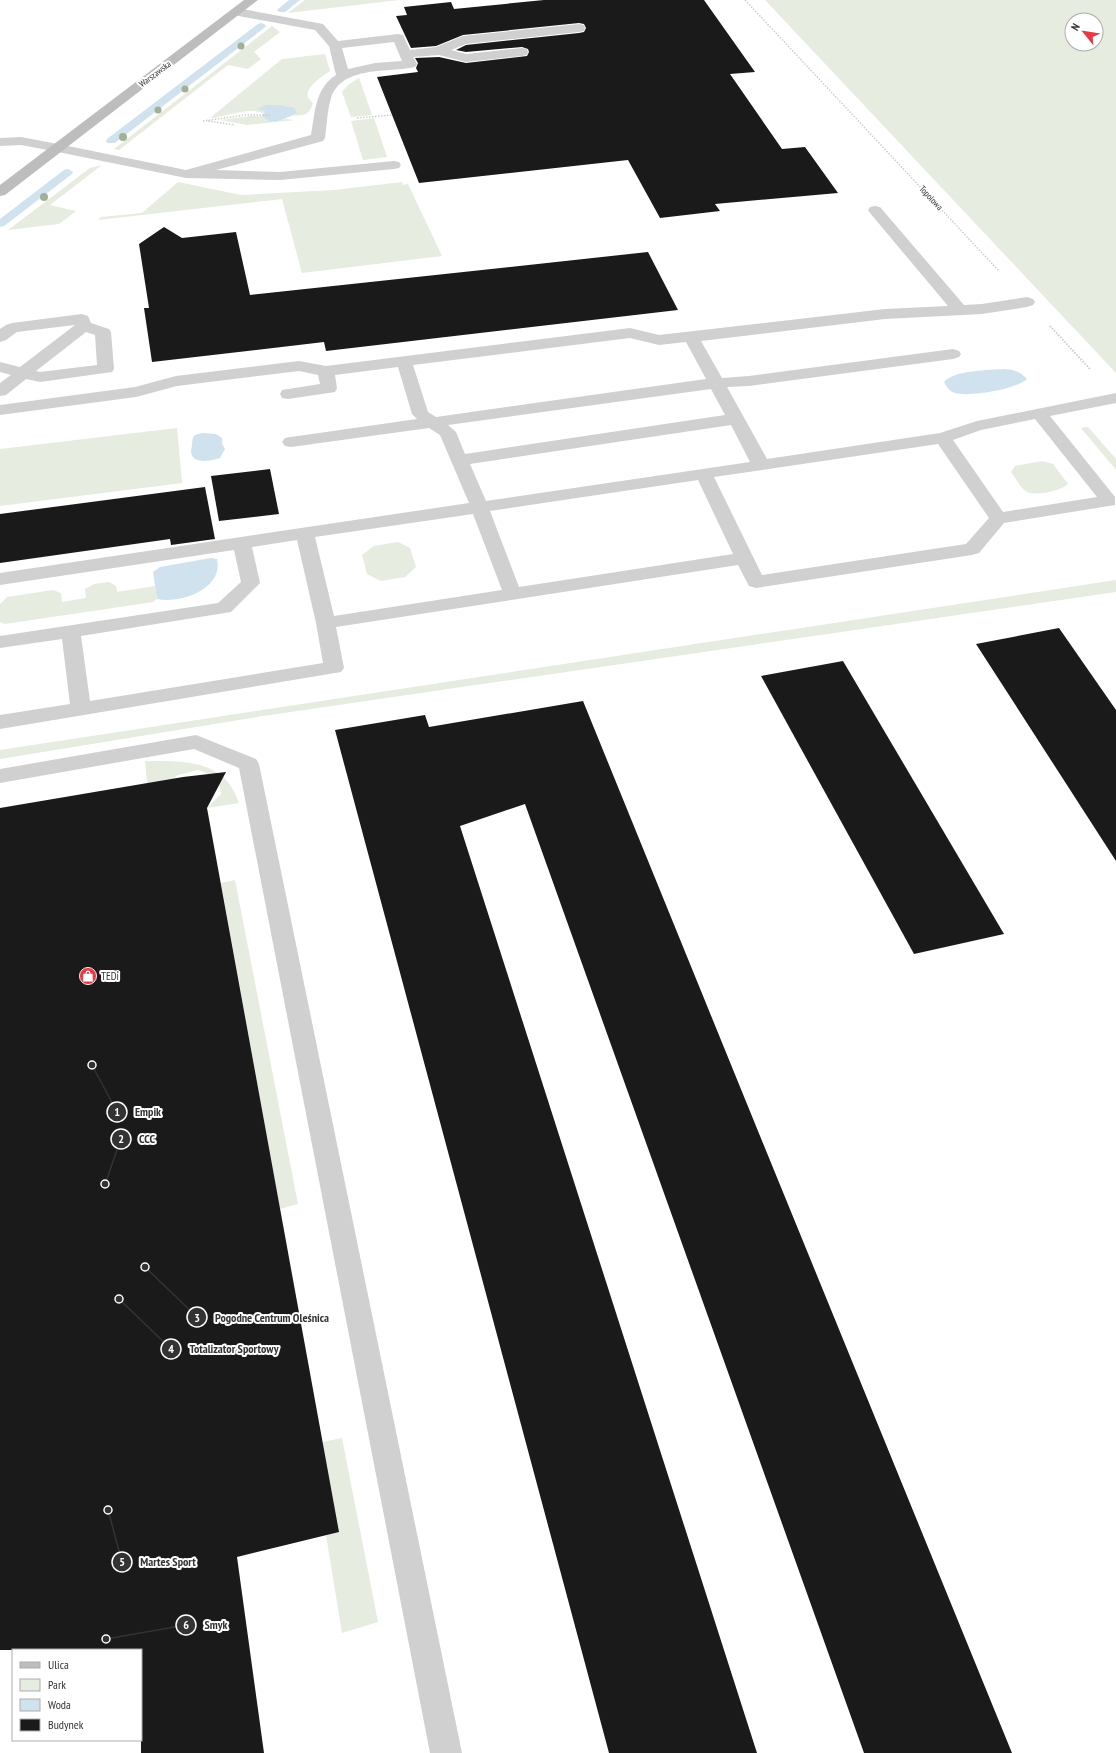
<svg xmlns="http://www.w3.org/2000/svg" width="1116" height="1753" viewBox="0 0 1116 1753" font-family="'PT Sans Narrow',sans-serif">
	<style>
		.green { fill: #e6ecdf; fill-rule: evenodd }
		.water { fill: #cfe2ee }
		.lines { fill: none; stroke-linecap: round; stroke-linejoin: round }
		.stream { fill: #cfe2ee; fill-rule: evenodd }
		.building { fill: #1a1a1a }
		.path-far1 { stroke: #cdcdcd; stroke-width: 1.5; stroke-dasharray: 1.5 1.5; stroke-linecap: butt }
		.path { stroke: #cdcdcd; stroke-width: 2; stroke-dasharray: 1.5 1.5; stroke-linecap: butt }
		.service { fill: #d0d0d0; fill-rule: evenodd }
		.minor { fill: #d0d0d0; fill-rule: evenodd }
		.secondary { fill: #bdbdbd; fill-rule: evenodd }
		.tree { fill: #a2b095 }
		.labels { text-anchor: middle; stroke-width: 4; stroke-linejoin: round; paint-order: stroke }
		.far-street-label { font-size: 9px; fill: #333; stroke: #fff }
		.poi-label { font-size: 11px; fill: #333; stroke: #fff; text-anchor: start }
		.leader { fill: none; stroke: #333; stroke-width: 1.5 }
		.callout-dot { fill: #333; stroke: #fff; stroke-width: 1.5 }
		.mark-label { font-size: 12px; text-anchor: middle; font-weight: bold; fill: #fff }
		.callout-label { font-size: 12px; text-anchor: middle; font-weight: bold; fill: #333; stroke: #fff; stroke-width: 4; stroke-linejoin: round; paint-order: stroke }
	</style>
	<rect width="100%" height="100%" fill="#fff"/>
	<g class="green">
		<path d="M305 0H399L288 13Z"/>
		<path d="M765 0H1116V373ZM1072 20H1096V44H1072Z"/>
		<path d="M272 26 280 32 254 52 261 59 248 69 228 65 119 150 114 149Z"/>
		<path d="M325 54 330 71C321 77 297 92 313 103 310 116 301 116 290 115H293L288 106 274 105 264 111H266L263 113C245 107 228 117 210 118L282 59Z"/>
		<path d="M359 78 372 115 351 117 342 92 348 85Z"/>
		<path d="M251 116H262L270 122 286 119 295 120 247 125 220 120Z"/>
		<path d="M374 118 387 157 363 160 351 121Z"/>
		<path d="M102 165 50 205 76 211 59 224 8 230 90 168Z"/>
		<path d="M178 182 241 195 334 190 402 182 403 185 408 184 442 256 302 273 282 199 98 220 101 217 142 213Z"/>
		<path d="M1088 427 1116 459V470L1081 428Z"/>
		<path d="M177 428 182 483 0 506V449Z"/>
		<path d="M1042 461 1053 464 1068 484C1060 491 1033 498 1024 490 1019 485 1015 477 1011 472L1015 466Z"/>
		<path d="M398 542 410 548 416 567 405 577 381 581 367 574 362 555 374 546Z"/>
		<path d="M1116 580V592L263 716 0 759V750Z"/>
		<path d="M109 582 116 586 117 592 155 586 157 599 153 602 5 624 0 622V604L7 597 53 590 61 593 62 602 86 598 85 589 94 584Z"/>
		<path d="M145 761C184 761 225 759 239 803L207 808 221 794 218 778 198 770 178 775 150 800 147 783Z"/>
		<path d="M235 880 298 1204 280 1209 221 883Z"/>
		<path d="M342 1438 378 1622 342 1633 326 1535 323 1442Z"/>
	</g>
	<g class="water">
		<path d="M266 105H282L294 108 297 113C286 118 282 121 270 122L262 116 265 111 257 109Z"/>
		<path d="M1005 369C1015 370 1021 372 1027 379 1015 390 970 397 955 393 949 391 947 387 944 382 954 370 990 370 1005 369Z"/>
		<path d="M203 433 216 434 222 438V444L225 449 220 458C212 461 191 465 191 451 191 449 192 447 192 445 193 435 193 435 203 433Z"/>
		<path d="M211 558 217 559C224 589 180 604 157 599L153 572 160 567Z"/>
	</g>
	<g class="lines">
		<g class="stream">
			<path d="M289 0H300L285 12H279L277 10Z"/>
			<path d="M261 23 264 24 266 26 264 28 115 143H107L106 141 107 139 258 24Z"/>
			<path d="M68 169 73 172 72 174 4 226 0 227V219L64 170Z"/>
		</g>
	</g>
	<g class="building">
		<path d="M544 0H704L755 72 730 74 782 149 805 147 838 193 715 204 720 211 660 218 628 160 419 183 377 77 418 72 416 68 418 63 415 58 439 57 466 63 527 56 529 52 528 49 522 47 466 52 456 50 466 45 579 33 584 32 586 28 584 24 579 23 463 35 436 46 411 48 396 16 407 15 404 7 451 2 454 9Z"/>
		<path d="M164 227 182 238 236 232 250 295 648 252 678 310 326 351 324 342 152 362 144 308H149L139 244Z"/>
		<path d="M270 469 279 514 219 521 211 476Z"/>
		<path d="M205 487 215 539 171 545 170 539 0 563V514Z"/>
		<path d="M1059 628 1116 710V861L976 644Z"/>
		<path d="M843 661 1004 934 914 954 761 676Z"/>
		<path d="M583 701 747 1104 1012 1753H864L525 804 460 826 757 1753H609L335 730 425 715 429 727Z"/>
		<path d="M226 772 207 808 339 1532 237 1557 264 1753H141V1650H0V808L183 777Z"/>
	</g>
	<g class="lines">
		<g class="path-far1">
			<path d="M745 0 999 271"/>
			<path d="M357 118 392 115"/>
			<path d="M203 121 245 115H270"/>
			<path d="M208 121 235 125"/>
		</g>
		<path class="path" d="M1050 326 1090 369"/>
		<g class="service">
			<path d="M237 8 323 24 338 41 398 34 403 35 410 50 436 47 463 36 579 24 584 25 585 28 584 31 579 32 466 44 451 50 466 54 522 48 527 49 528 52 527 55 522 56 466 62 439 55 413 57 417 64 415 67C389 73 342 65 331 98 327 111 327 125 325 138L323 141 216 170 280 172 394 161 399 162 401 165 399 168 394 169 280 180 186 178 53 151 51 148 53 145 58 144 186 170 311 135C315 113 315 88 336 75L329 46 315 30 233 15 231 12 233 9ZM394 42 402 61 375 63 348 69 342 48Z"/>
			<path d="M875 206 880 207 964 305 982 304 1027 297 1033 299 1035 302 1033 305 1027 307 982 314 885 319 701 341 722 378 749 376 953 349 959 351 961 354 959 357 953 359 749 386 727 387 767 459 940 433 977 421 1116 393V403L1050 416 1115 497V505L1004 523 979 553 972 555 756 588 749 586 738 565 336 627 344 668 341 672 0 729V715L70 704 62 639 0 648V636L218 603 241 582 234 550 0 585V573L469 503 440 435 429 428 291 447 285 446 282 442 285 438 291 437 417 419 412 414 398 367 335 375 337 388 335 392 288 399 282 398 280 394 282 390 320 384 318 375 299 371 177 386 136 397 0 415V405L135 387 176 376 299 361 326 366 630 328 659 335 885 309 948 306 870 213 868 210 870 207ZM630 338 659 345 686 342 706 379 436 417 428 412 413 365ZM711 389 725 415 465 454 456 432 448 425ZM1035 419 1097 497 1003 512 953 440 981 430ZM731 425 750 462 486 501 470 464ZM938 444 989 518 966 544 762 575 714 477ZM698 480 733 554 519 587 490 511ZM473 514 502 590 334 616 315 537ZM297 540 316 623 323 663 90 701 81 636 231 612 260 583 252 547Z"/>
			<path d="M82 314 88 316 91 323 109 329 111 332 114 369 112 372 40 382 26 379 6 395 0 396V383L11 375 0 372V362L20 367 75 325 17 332 6 340 0 342V329L6 325 12 323ZM86 332 95 335 97 365 40 372 36 371Z"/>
			<path d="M196 735 256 759 259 764 462 1753H430L239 768 194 749 0 783V769Z"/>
		</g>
		<path class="minor" d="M21 137 63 145 65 148 63 151 58 152 21 145 0 146V138Z"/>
		<path class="secondary" d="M244 0H258L5 195 0 196V185Z"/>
	</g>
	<g class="tree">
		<circle cx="241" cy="46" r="3.5"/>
		<circle cx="185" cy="89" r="3.5"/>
		<circle cx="158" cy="110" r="3.5"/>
		<circle cx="123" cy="137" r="4"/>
		<circle cx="44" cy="197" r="4"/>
	</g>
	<defs>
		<g id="shop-disc" transform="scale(0.9)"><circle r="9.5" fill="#e63946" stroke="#fff"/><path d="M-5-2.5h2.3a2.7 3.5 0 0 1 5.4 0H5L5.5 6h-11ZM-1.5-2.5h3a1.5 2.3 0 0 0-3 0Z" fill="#fff"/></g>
	</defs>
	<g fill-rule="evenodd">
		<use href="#shop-disc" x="88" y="976"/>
	</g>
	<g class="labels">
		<g class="far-street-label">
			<text transform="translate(155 74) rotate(-37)" y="3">Warszawska</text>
			<text transform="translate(931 198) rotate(47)" y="3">Topolowa</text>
		</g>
		<g class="poi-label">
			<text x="101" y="980">TEDi</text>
		</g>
	</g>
	<path class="leader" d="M92 1065L117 1112M105 1184L121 1139M145 1267L197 1317M119 1299L171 1349M108 1510L122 1562M106 1639L186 1625"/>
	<g class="callout-dot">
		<circle cx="92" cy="1065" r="4"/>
		<circle cx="105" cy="1184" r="4"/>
		<circle cx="145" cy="1267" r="4"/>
		<circle cx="119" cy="1299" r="4"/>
		<circle cx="108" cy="1510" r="4"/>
		<circle cx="106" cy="1639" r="4"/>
		<circle cx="117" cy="1112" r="10"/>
		<circle cx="121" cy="1139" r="10"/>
		<circle cx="197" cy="1317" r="10"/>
		<circle cx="171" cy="1349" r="10"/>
		<circle cx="122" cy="1562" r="10"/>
		<circle cx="186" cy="1625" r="10"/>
	</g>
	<g class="mark-label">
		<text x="117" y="1116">1</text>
		<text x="121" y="1143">2</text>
		<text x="197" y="1322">3</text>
		<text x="171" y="1353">4</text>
		<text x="122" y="1566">5</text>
		<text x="186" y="1629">6</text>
	</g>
	<g class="callout-label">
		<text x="148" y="1116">Empik</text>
		<text x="147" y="1143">CCC</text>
		<text x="272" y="1322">Pogodne Centrum Oleśnica</text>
		<text x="234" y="1353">Totalizator Sportowy</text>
		<text x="168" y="1566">Martes Sport</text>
		<text x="216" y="1629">Smyk</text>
	</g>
	<rect x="12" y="1649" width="130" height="92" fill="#ffffff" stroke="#adadad"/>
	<rect x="20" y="1662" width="20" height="6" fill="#bdbdbd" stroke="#adadad"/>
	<text x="48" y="1669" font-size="12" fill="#333333">Ulica</text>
	<rect x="20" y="1679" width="20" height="12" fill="#e6ecdf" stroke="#adadad"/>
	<text x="48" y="1689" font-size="12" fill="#333333">Park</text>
	<rect x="20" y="1699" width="20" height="12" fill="#cfe2ee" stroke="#adadad"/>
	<text x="48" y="1709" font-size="12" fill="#333333">Woda</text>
	<rect x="20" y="1719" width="20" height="12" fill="#1a1a1a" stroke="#adadad"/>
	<text x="48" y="1729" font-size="12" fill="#333333">Budynek</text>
	<g transform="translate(1084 32) rotate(300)"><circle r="19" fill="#ffffff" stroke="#adadad"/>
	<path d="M0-3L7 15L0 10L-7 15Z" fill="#e63946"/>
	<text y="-6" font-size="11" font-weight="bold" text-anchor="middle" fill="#333333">N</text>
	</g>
</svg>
